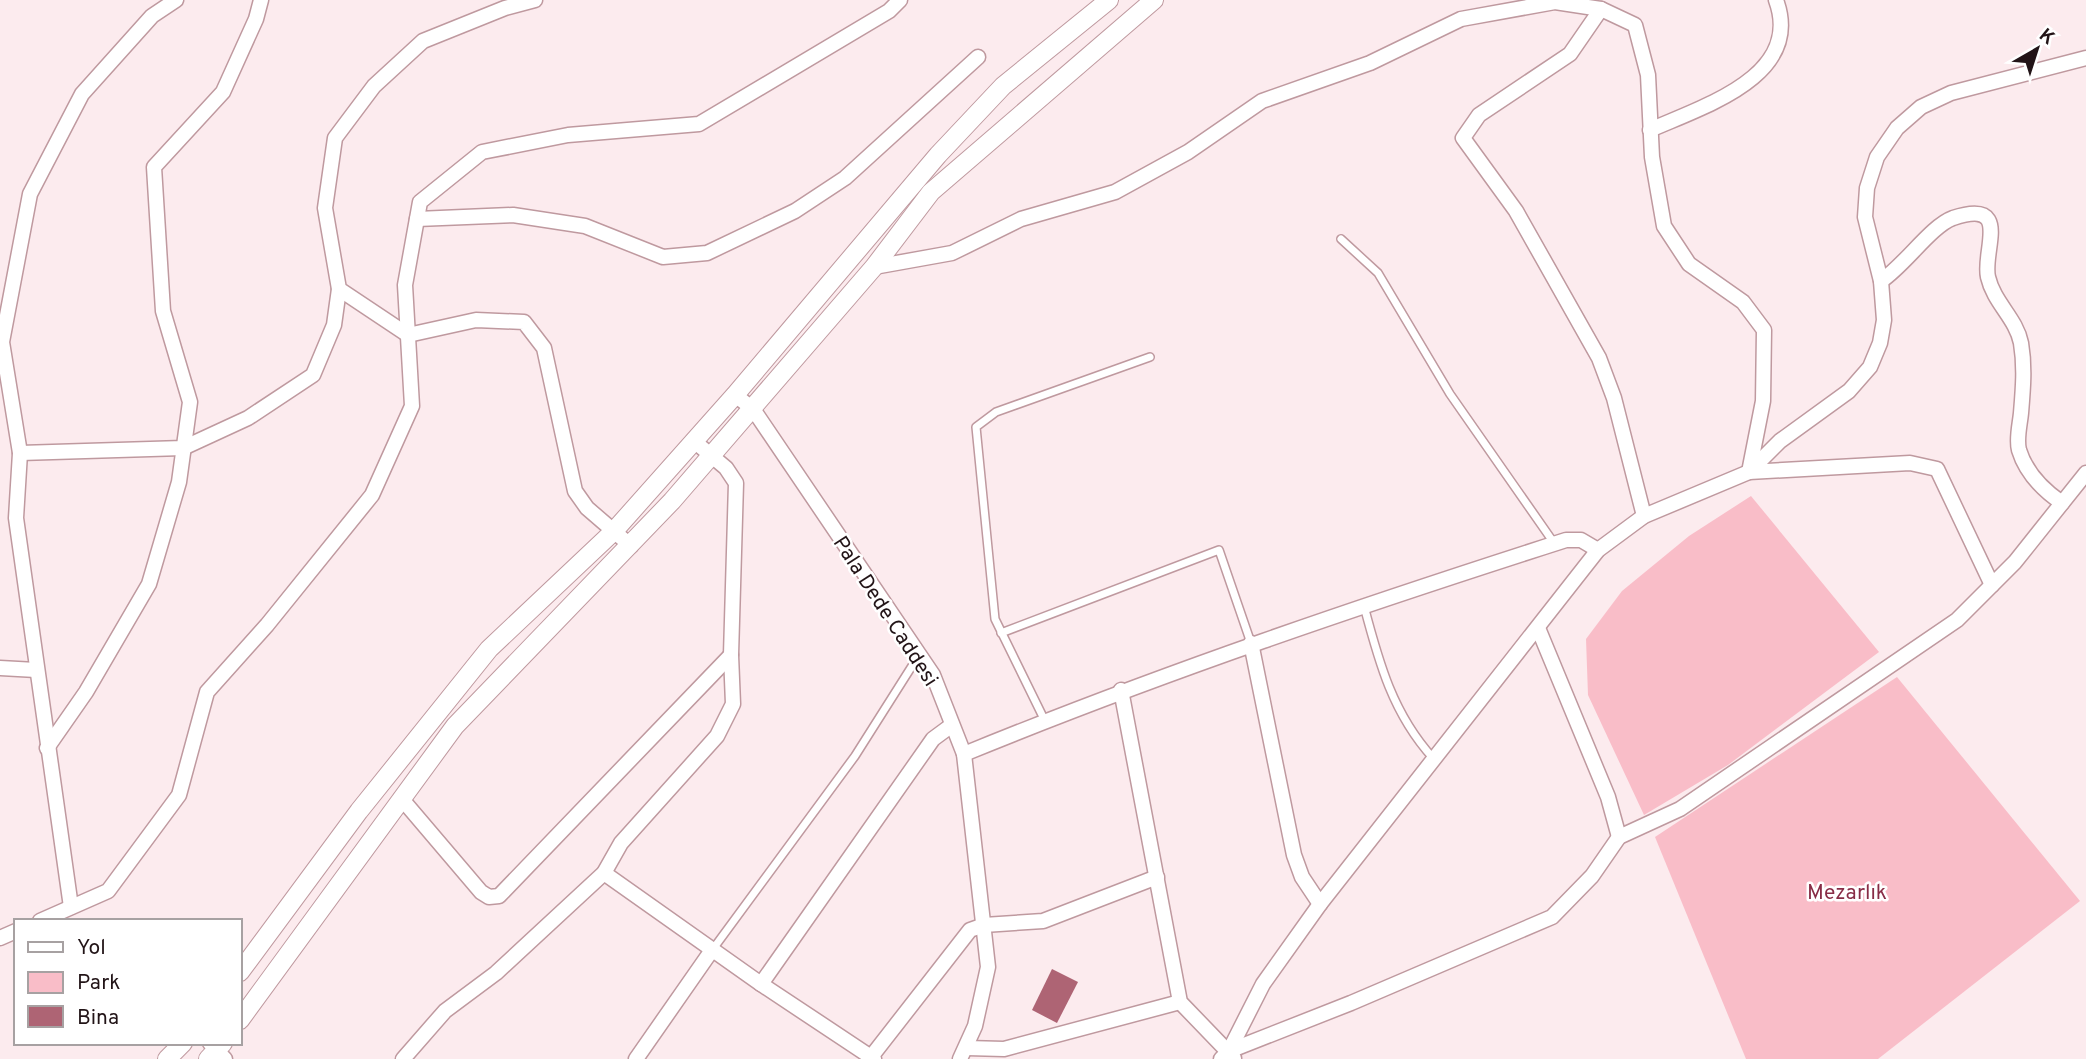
<svg xmlns="http://www.w3.org/2000/svg" width="2086" height="1059" viewBox="0 0 2086 1059" font-family="Overpass,sans-serif">
	<style>
		.green { fill: #f9bdc8 }
		.building { fill: #ae6474 }
		.lines { fill: none; stroke-linecap: round; stroke-linejoin: round }
		.service-casing { stroke: #bf999f; stroke-width: 10 }
		.minor-casing { stroke: #bf999f; stroke-width: 17 }
		.tertiary-casing { stroke: #bf999f; stroke-width: 20 }
		.service { stroke: #fff; stroke-width: 7 }
		.minor { stroke: #fff; stroke-width: 14 }
		.tertiary { stroke: #fff; stroke-width: 18 }
		.labels { text-anchor: middle; stroke-width: 5; stroke-linejoin: round; paint-order: stroke }
		.street-label { font-size: 21px; fill: #221417; stroke: #fff }
		.park-label { font-size: 21px; fill: #882c46; stroke: #fff }
	</style>
	<rect width="100%" height="100%" fill="#fcebee"/>
	<g class="green">
		<path d="M1751 496 1879 652 1728 765 1644 815 1588 695 1586 639 1622 591 1689 536Z"/>
		<path d="M1897 677 2080 901 1878 1059H1746L1655 837Z"/>
	</g>
	<path class="building" d="M1052 969 1078 982 1057 1023 1032 1010Z"/>
	<g class="lines">
		<g class="service-casing">
			<g id="service">
				<path d="M1341 239 1378 273 1450 394 1554 543"/>
				<path d="M1364 606C1379 663 1393 714 1433 758"/>
				<path d="M1001 633 1219 550 1251 643"/>
				<path d="M1045 721 995 619 976 427 996 412 1150 357"/>
				<path d="M713 949 855 756 919 655"/>
			</g>
		</g>
		<g class="minor-casing">
			<g id="minor">
				<path d="M535 0 505 8 423 41 374 86 335 138 325 208 339 289 408 335 476 320 524 322 544 348 575 491 587 508 631 546"/>
				<path d="M1601 9 1570 54 1479 115 1463 138 1516 211 1599 358 1614 398 1644 516"/>
				<path d="M1650 130C1704 106 1804 76 1776 0"/>
				<path d="M417 219 513 215 585 226 663 257 707 253 795 211 845 178 978 57"/>
				<path d="M874 267 952 253 1021 219 1115 192 1188 152 1262 101 1370 63 1461 19 1555 2 1601 9 1635 25 1648 75 1652 157 1664 226 1689 264 1743 302 1764 330 1763 401 1749 472 1910 463 1937 469 1992 585"/>
				<path d="M1881 281C1905 265 1931 226 1953 218 2013 198 1982 251 1988 277 1994 303 2016 318 2021 343 2025 367 2023 389 2021 413 2020 424 2016 439 2019 450 2026 473 2043 490 2062 503"/>
				<path d="M735 395 753 409 933 675 964 754 988 967 975 1026 960 1059"/>
				<path d="M20 453 183 448 248 418 313 375 334 325 339 289"/>
				<path d="M1538 628 1608 797 1619 837"/>
				<path d="M1251 643 1294 855 1302 877 1320 904"/>
				<path d="M0 668 36 670"/>
				<path d="M1121 690 1180 1002 1234 1058"/>
				<path d="M47 748 86 692 149 584 179 482 190 402 163 311 154 167 223 92 256 19 261 0"/>
				<path d="M964 754C1162 673 1363 605 1566 540H1581L1598 550"/>
				<path d="M401 798 481 892 489 897 499 896 731 655"/>
				<path d="M604 873 761 984 874 1059"/>
				<path d="M71 907 16 518 20 453 2 342 30 194 82 94 152 16 176 0"/>
				<path d="M40 921 108 891 179 795 207 692 267 625 372 495 412 406 405 285 420 202 482 152 568 135 699 124 889 11 900 0"/>
				<path d="M0 938 16 931"/>
				<path d="M761 984 933 739 952 725"/>
				<path d="M210 1043 225 1059"/>
				<path d="M967 1048 1004 1049 1180 1002"/>
				<path d="M1229 1051 1263 984 1320 904 1598 550 1644 516 1749 472 1780 441 1849 391 1870 367 1880 343 1884 320 1881 281 1865 217 1867 188 1877 157 1897 128 1921 107 1951 93 2086 58"/>
				<path d="M871 1057 970 930 984 925 1043 921 1157 877"/>
				<path d="M403 1059 445 1011 496 973 604 873 621 843 717 736 733 704 731 655 736 483 726 468 694 441"/>
				<path d="M636 1059 712 950"/>
				<path d="M1221 1059 1229 1051 1351 1003 1552 917 1592 876 1619 837 1680 809 1957 620 2015 562 2086 473"/>
			</g>
		</g>
		<g class="tertiary-casing">
			<g id="tertiary">
				<path d="M240 972 359 811 489 649 614 531 735 395 938 155 1003 86 1109 0"/>
				<path d="M240 1020 455 726 672 501 874 267 931 192 1154 0"/>
				<path d="M167 1059 183 1043"/>
				<path d="M208 1059 223 1043"/>
			</g>
		</g>
		<use href="#service" class="service"/>
		<use href="#minor" class="minor"/>
		<use href="#tertiary" class="tertiary"/>
	</g>
	<g class="labels">
		<g class="street-label">
			<text transform="translate(886 611) rotate(57)" y="7">Pala Dede Caddesi</text>
		</g>
		<g class="park-label">
			<text x="1847" y="899">Mezarlık</text>
		</g>
	</g>
	<rect x="14" y="919" width="228" height="126" fill="#ffffff" stroke="#a7a1a2" stroke-width="2"/>
	<rect x="28" y="942" width="35" height="10" fill="#ffffff" stroke="#a7a1a2" stroke-width="2"/>
	<text x="77" y="954" font-size="21" fill="#221417">Yol</text>
	<rect x="28" y="972" width="35" height="21" fill="#f9bdc8" stroke="#a7a1a2" stroke-width="2"/>
	<text x="77" y="989" font-size="21" fill="#221417">Park</text>
	<rect x="28" y="1006" width="35" height="21" fill="#ae6474" stroke="#a7a1a2" stroke-width="2"/>
	<text x="77" y="1024" font-size="21" fill="#221417">Bina</text>
	<g transform="translate(2037 49) rotate(39)" stroke="#ffffff" stroke-width="5" paint-order="stroke">
	<path d="M0-5L12 26L0 18L-12 26Z" fill="#221417"/>
	<text y="-10" font-size="19" font-weight="bold" text-anchor="middle" fill="#221417">K</text>
	</g>
</svg>
